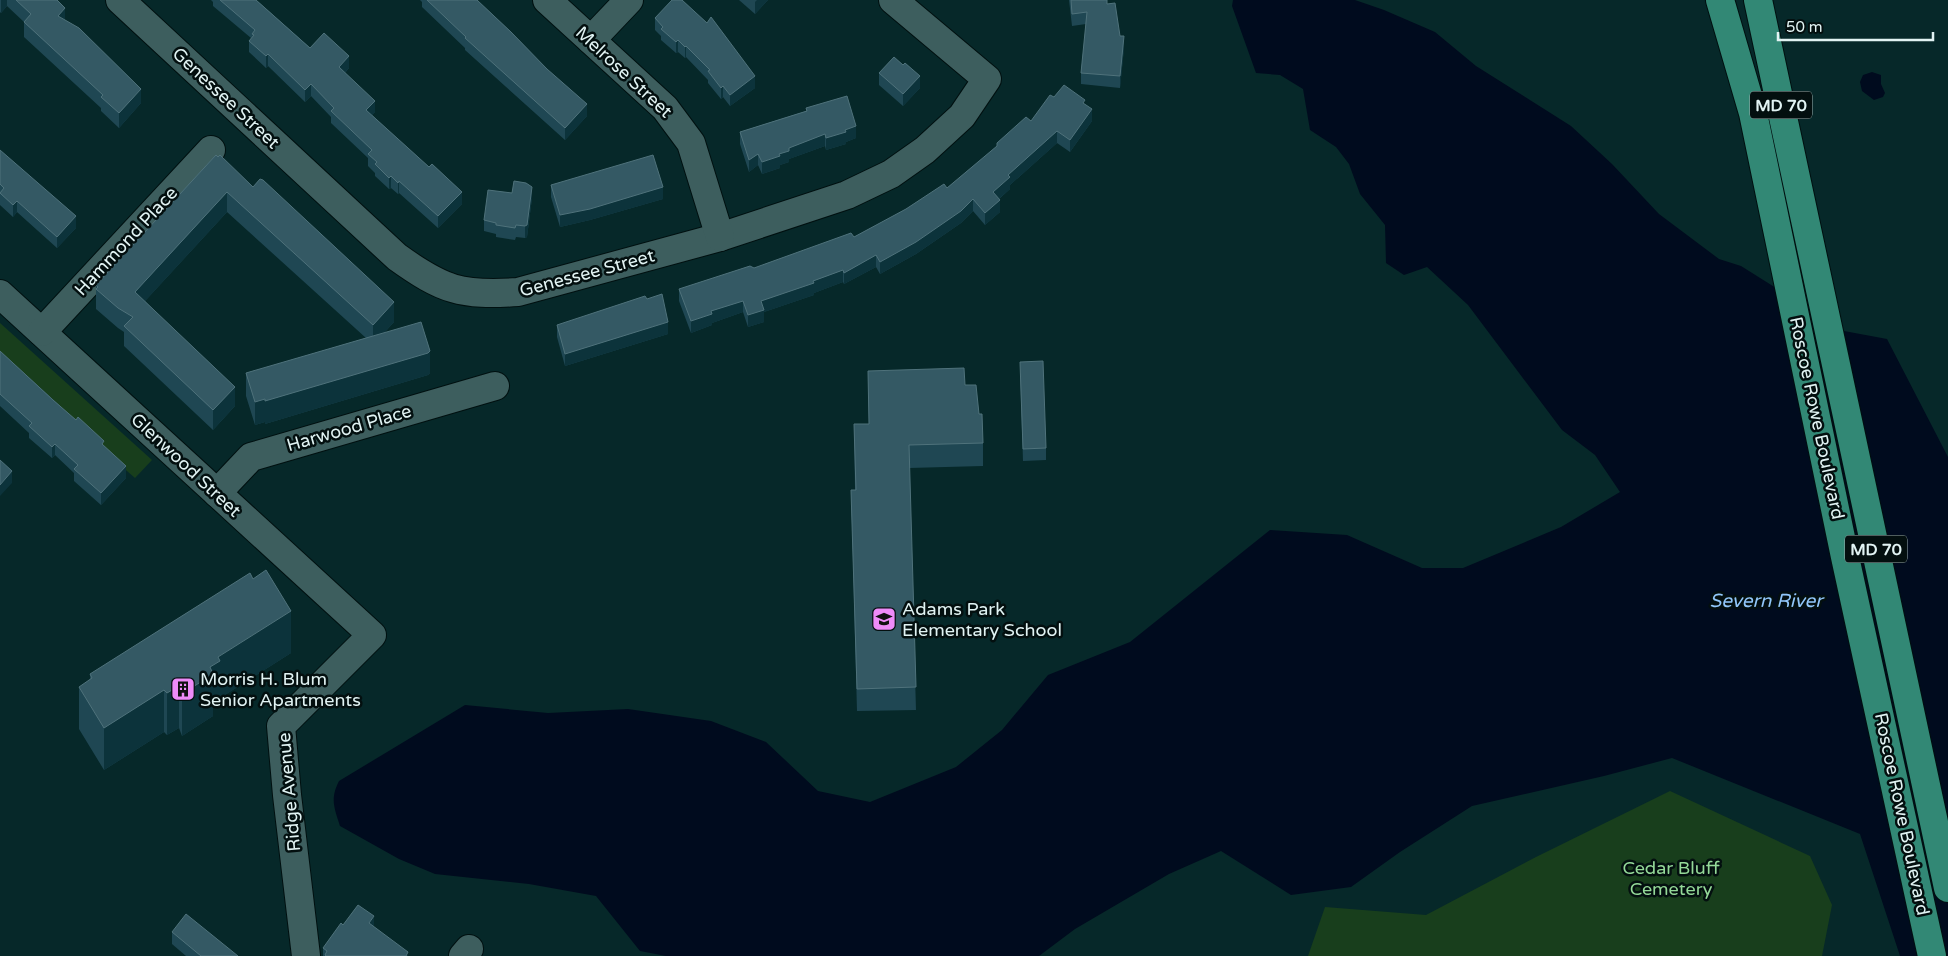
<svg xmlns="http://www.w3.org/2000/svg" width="1948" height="956" viewBox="0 0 1948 956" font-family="'Varela Round',sans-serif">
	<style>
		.green { fill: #183e1c }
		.water { fill: #000b1e }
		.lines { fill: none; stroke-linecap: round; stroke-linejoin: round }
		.minor-casing { stroke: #001010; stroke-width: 30 }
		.major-casing { stroke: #001010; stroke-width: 30 }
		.minor { stroke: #3d5e5e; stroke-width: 28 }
		.major { stroke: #328875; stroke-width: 28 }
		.wall { fill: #1f4753 }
		.shaded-wall { fill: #0c333b }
		.building { fill: #345964; stroke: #4f727b }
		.labels { text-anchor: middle; stroke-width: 5; stroke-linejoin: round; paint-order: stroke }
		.shield { fill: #030f0f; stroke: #9eafaf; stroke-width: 1 }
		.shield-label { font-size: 16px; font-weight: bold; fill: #e1f3f3 }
		.street-label { font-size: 18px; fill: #e1f3f3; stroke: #030f0f }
		.poi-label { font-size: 18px; fill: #e1f3f3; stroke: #030f0f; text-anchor: start }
		.park-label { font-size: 18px; fill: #94d998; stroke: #030f0f }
		.water-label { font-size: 19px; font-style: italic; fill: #91c6f9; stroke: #030f0f }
	</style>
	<rect width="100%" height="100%" fill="#062829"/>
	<g class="green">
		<path d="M0 323 152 460 135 478 0 360Z"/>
		<path d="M1670 791 1810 856 1832 905 1822 956H1308L1325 907 1426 915 1536 857Z"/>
	</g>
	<g class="water">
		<path d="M1233 0H1355L1384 10 1435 32 1476 66 1571 126 1612 164 1659 214 1719 259 1741 266 1844 331 1887 339 1948 457V956H1900L1860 834 1672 758 1604 776 1472 806 1400 852 1351 887 1291 895 1221 851 1169 874 1075 929 1039 956H666L640 951 596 896 529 884 435 874 399 859 340 826C334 807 330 799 339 781L465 705 548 713 628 709 711 721 766 742 818 791 870 802 956 767 1002 730 1048 675 1130 642 1270 530 1347 535 1422 568H1463L1561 527 1620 492 1595 455 1562 430 1468 305 1427 267 1404 275 1386 263 1385 225 1360 194 1349 164 1336 147 1310 130 1303 89 1280 75 1256 73 1232 6Z"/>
		<path d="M1872 72 1881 75V84L1885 93 1883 97 1874 100 1862 91 1860 82 1863 75Z"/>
	</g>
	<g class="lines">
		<g class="minor-casing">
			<g id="minor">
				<path d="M120 0 397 257C443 290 461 296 518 292L720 237 847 195 891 174 925 150 962 116 987 79 893 0"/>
				<path d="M547 0 665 108 691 143 720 237"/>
				<path d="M591 40 629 0"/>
				<path d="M0 294 372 635 281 726 287 795 306 956"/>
				<path d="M42 332 211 150"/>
				<path d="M217 493 251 457 495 386"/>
				<path d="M463 956 469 949"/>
			</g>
		</g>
		<g class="major-casing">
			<g id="major">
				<path d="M1720 0 1753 113 1845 557 1932 956"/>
				<path d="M1758 0 1948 888"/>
			</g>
		</g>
		<use href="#minor" class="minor"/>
		<use href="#major" class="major"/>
	</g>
	<g class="wall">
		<path d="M0 0H57L65 20 141 103 119 128 101 111V108L24 37V22L7 6 1 13 0 12Z"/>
		<path d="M211 0H256L310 48 349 68 345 73 375 112 372 115 462 204 438 228 399 193 398 194 391 188 389 189 375 176V173L368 166V158L331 123V117L311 96 305 102 268 66 266 68 249 52V41L251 38 213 6V2Z"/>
		<path d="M420 0H477L587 116 565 140 465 50V48L422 7V2Z"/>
		<path d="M739 0H768L755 14Z"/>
		<path d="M1069 0H1107V4L1124 48 1120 88 1081 84V73L1086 24 1072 26Z"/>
		<path d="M655 18 755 88 730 106 723 97 721 99 708 83V80L686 57 685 58 678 52 676 53 661 40V36L655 30Z"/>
		<path d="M903 65 920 88 903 106 879 85V73Z"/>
		<path d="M1054 97 1085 104 1092 121 1070 152 1057 143 1010 185V189L999 199 1000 212 985 225 973 211 961 223 916 254 880 274 876 267 844 284 843 282 814 293V295L764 312V322L748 327 743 312 712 323V325L691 333 679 301V289L754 268 854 237 947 188 997 147V143L1031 121Z"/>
		<path d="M806 108 856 138 846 142V144L826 150 825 146 789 159V162L780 165V168L762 174 758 165 749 172 740 144V132L806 111Z"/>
		<path d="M0 150 76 228 57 248 17 212 13 217 0 205Z"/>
		<path d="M216 155 253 187 394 322 384 333 430 373 428 375 265 424V422L255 425 246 396V373L366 338 227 212 145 301 235 406 213 430 124 346V332L118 328 96 309V285Z"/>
		<path d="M551 185 663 199 590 220 560 227 551 197Z"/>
		<path d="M532 198 527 237 525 238 516 237 515 240 496 237V234L484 231V220Z"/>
		<path d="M557 325 668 334 565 366 557 337Z"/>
		<path d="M0 351 104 446 126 478 101 505 74 481V473L55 455 52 458 29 438V433L0 406Z"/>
		<path d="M868 371 965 385 979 414 983 443V466L909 468 916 710 857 711 851 490H855L854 424H869Z"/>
		<path d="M1020 373 1046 448V460L1023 461Z"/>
		<path d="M291 653 220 698V703L213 707V716L182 736 179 728 167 735 164 732 104 770 79 729V687L90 680V674Z"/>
		<path d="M343 925 374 927 408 956H323V948Z"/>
		<path d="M172 932 238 956H186L172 944Z"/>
	</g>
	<g class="shaded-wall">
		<path d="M1 0H7V6L1 13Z"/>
		<path d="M757 0H768L755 14V2Z"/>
		<path d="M65 8V23L58 16Z"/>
		<path d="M1124 36V48L1120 88V76Z"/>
		<path d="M678 40V52L676 53V42Z"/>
		<path d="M686 46V57L685 58V47Z"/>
		<path d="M268 54V66L266 68V56Z"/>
		<path d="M349 56V68L339 79V67Z"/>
		<path d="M755 76V88L730 106V95Z"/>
		<path d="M920 76V88L903 106V94Z"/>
		<path d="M311 84V96L305 102V90Z"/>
		<path d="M723 86V97L721 99V88Z"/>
		<path d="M141 89V103L119 128V113Z"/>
		<path d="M375 101V112L366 122V110Z"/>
		<path d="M587 104V116L565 140V128Z"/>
		<path d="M1092 109V121L1070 152V140Z"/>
		<path d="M856 126V138L846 142V144L826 150V138L845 130Z"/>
		<path d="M1057 131V143L1010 185V189L993 204V192L1008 175Z"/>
		<path d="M825 134V146L789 159V162L780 165V168L762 174V162L789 148Z"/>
		<path d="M758 154V165L749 172V160Z"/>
		<path d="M391 176V188L389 189V178Z"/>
		<path d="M399 181V193L398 194V183Z"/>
		<path d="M532 187V198L527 237 525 238V226Z"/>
		<path d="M663 187V199L590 220 560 227V215Z"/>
		<path d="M227 192V212L135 312V292Z"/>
		<path d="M462 192V204L438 228V216Z"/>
		<path d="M973 199V211L961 223 916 254 880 274V262Z"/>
		<path d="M1000 200V212L985 225V213Z"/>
		<path d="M17 201V212L13 217V205Z"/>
		<path d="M76 216V228L57 248V237Z"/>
		<path d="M876 255V267L844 284V273Z"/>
		<path d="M843 270V282L814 293V295L764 312V322L748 327V315L761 301Z"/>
		<path d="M743 301V312L712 323V325L691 333V321L711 311Z"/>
		<path d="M394 302V322L373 345V325Z"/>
		<path d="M668 322V334L565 366V354Z"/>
		<path d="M430 351V373L428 375 265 424V401Z"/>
		<path d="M235 387V406L213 430V410Z"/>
		<path d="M265 399V422L255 425V402Z"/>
		<path d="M55 444V455L52 458V447Z"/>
		<path d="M126 466V478L101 505V493Z"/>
		<path d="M12 471V483L0 496V485Z"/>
		<path d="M291 611V653L220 698V703L213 707V716L182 736V694L210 667 218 657Z"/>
		<path d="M179 686V728L167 735V693Z"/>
		<path d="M164 690V732L104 770V728Z"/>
		<path d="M374 916V934L369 923Z"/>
	</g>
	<g class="building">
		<path d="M16 0H57L65 8 58 16 79 28 141 89 119 113 101 97 103 95 24 22 31 14Z"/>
		<path d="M220 0H256L310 48 324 33 349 56 339 67 375 101 366 110 429 167 432 164 462 192 438 216 399 181 398 183 391 176 389 178 375 164 377 162 368 154 372 150 331 111 334 108 311 84 305 90 268 54 266 56 249 41 254 35 252 34 255 30Z"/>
		<path d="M427 0H477L511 32 547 69 587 104 565 128 465 38 466 37Z"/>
		<path d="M672 0H682L707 23 711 17 755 76 730 95 723 86 721 88 708 71 710 70 686 46 685 47 678 40 676 42 661 29 663 27 655 18Z"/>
		<path d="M1071 0H1107V4L1115 3 1120 36H1124L1120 76 1081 73 1087 12 1072 14Z"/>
		<path d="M894 57 903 65 905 63 920 76 903 94 879 73Z"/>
		<path d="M1064 85 1085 100 1083 103 1092 109 1070 140 1057 131 1008 175 1010 177 993 192 1000 200 985 213 973 199 961 211 916 242 880 262 876 255 844 273 843 270 813 281 814 283 761 301 764 310 748 315 743 301 711 311 712 314 691 321 679 289 750 266 754 268 851 233 854 237 906 209 944 184 947 188 997 146V143L1026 117 1031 121 1050 95 1054 97Z"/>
		<path d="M847 96 856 126 845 130 846 132 826 138 825 134 789 148V151L779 154 780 156 762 162 758 154 749 160 740 132 807 111 806 108Z"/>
		<path d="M0 150 76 216 57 237 17 201 13 205 0 193 4 188 0 184Z"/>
		<path d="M216 155 218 157 220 155 253 187 260 179 263 180 394 302 373 325 227 192 135 292 235 387 213 410 124 326 133 317 118 308 96 289 98 287 96 285Z"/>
		<path d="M653 155 663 187 590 209 560 215 551 185Z"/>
		<path d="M514 181 526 183 532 187 527 225 525 226 516 225 515 228 496 225V223L484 220 488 190 512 193Z"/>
		<path d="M662 294 668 322 565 354 557 325 645 296 647 299Z"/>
		<path d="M421 322 430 351 428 353 265 401V399L255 402 246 373Z"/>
		<path d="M0 351 53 400 76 420 78 417 104 441 102 444 126 466 101 493 74 469 78 465 55 444 52 447 29 426 32 423 0 394Z"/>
		<path d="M1043 361 1046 448 1023 449 1020 362Z"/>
		<path d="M964 368 965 385H976L979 414H982L983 443 909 445 916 687 857 689 851 490H856L854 424H869L868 371Z"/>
		<path d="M0 460 12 471 0 485Z"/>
		<path d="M266 570 291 611 218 657 220 661 210 667 213 674 182 694 179 686 167 693 164 690 104 728 79 687 92 678 90 674 250 573 253 579Z"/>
		<path d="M358 905 374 916 369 923 408 952 406 956H326L325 955 327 951 323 948 341 923 343 925Z"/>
		<path d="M186 914 238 956H201L172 932Z"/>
	</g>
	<defs>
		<g id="school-square" transform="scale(1.25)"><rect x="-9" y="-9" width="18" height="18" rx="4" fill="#ee8bf8" stroke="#030f0f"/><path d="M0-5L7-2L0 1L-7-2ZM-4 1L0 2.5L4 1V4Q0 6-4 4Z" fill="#111"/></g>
		<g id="building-square" transform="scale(1.25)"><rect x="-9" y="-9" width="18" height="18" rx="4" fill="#ee8bf8" stroke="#030f0f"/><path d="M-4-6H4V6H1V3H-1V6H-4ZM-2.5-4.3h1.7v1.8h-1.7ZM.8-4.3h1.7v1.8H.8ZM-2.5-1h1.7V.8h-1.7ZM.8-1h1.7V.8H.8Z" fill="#111"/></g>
	</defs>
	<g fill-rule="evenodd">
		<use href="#school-square" x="884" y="619"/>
		<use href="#building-square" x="183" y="689"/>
	</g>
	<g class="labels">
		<g class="shield">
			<rect x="1750" y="91.5" width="62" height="27" rx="4"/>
			<rect x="1845" y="535.5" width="62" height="27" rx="4"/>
		</g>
		<g class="shield-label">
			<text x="1781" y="111">MD 70</text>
			<text x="1876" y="555">MD 70</text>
		</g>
		<g class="street-label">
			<text transform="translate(624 72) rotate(43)" y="6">Melrose Street</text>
			<text transform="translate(226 98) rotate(43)" y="6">Genessee Street</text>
			<text transform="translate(126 241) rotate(-47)" y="6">Hammond Place</text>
			<text transform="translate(587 273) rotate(-15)" y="6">Genessee Street</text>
			<text transform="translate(1817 418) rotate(78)" y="6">Roscoe Rowe Boulevard</text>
			<text transform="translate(349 428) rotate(-16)" y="6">Harwood Place</text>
			<text transform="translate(186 465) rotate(43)" y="6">Glenwood Street</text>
			<text transform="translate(289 792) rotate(-95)" y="6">Ridge Avenue</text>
			<text transform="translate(1902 814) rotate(78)" y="6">Roscoe Rowe Boulevard</text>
		</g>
		<g class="poi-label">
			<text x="902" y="615">Adams Park<tspan x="902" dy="21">Elementary School</tspan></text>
			<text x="200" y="685">Morris H. Blum<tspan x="200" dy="21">Senior Apartments</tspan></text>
		</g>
		<g class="park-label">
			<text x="1671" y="874">Cedar Bluff<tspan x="1671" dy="21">Cemetery</tspan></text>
		</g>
		<g class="water-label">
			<text x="1766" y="607">Severn River</text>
		</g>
	</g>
	<path d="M1778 32v8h155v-8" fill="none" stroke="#e1f3f3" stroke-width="2.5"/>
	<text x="1786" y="32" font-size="15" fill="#e1f3f3" stroke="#030f0f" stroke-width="4" paint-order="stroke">50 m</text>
</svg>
